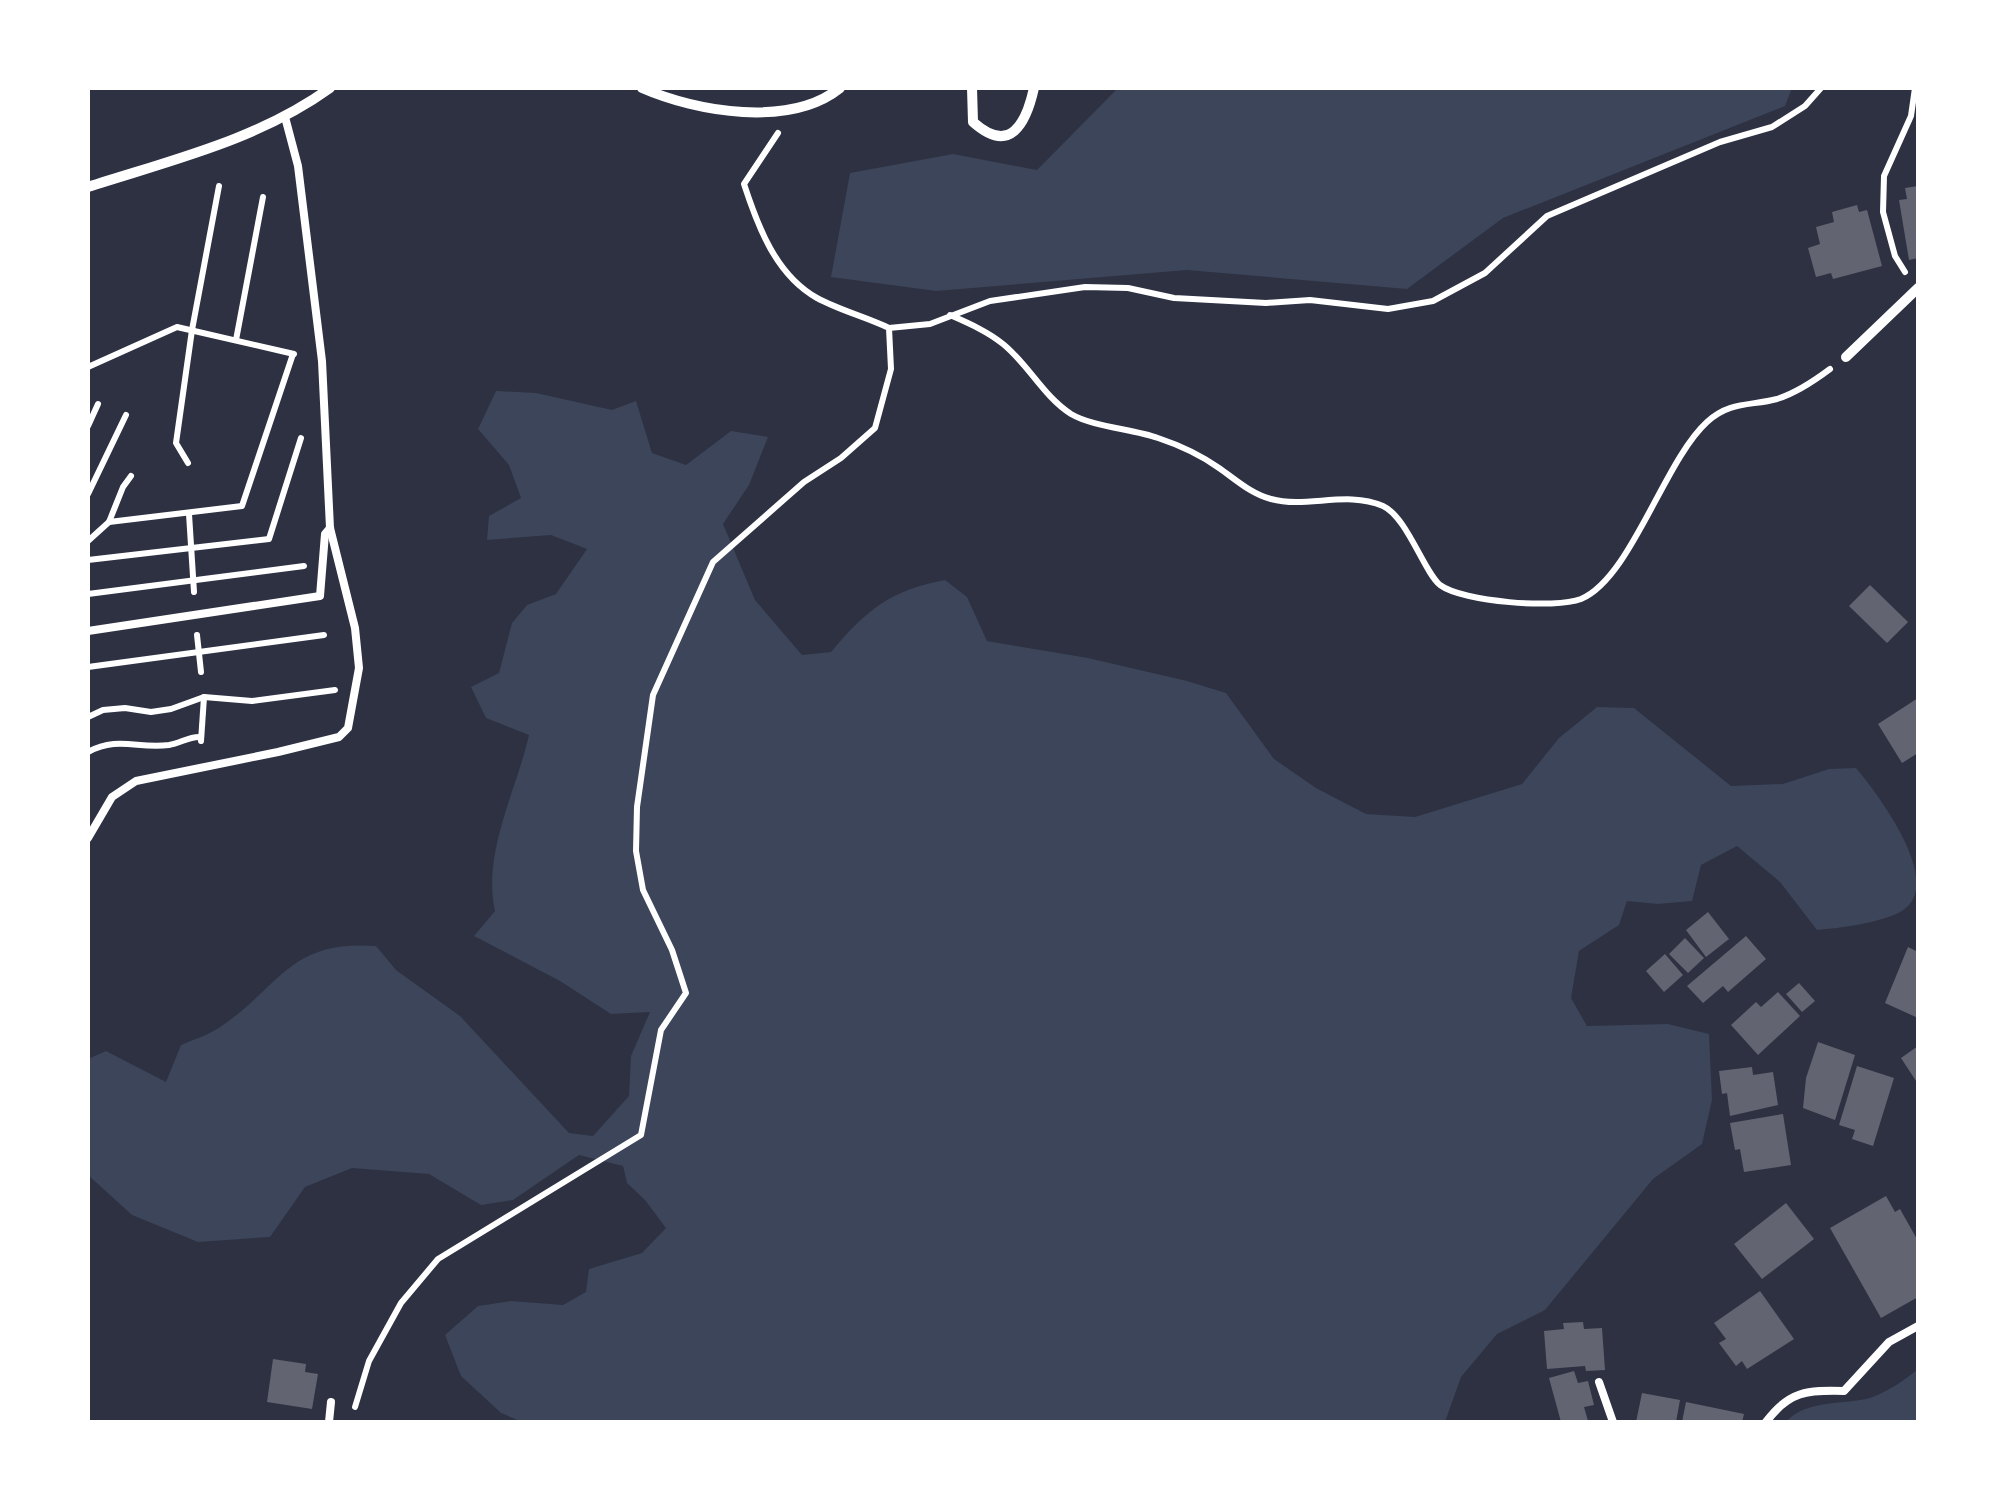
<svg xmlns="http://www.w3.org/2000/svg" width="2006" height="1510" viewBox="0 0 2006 1510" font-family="'Noto Serif',serif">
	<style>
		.green { fill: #3c4559 }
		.building { fill: #626471 }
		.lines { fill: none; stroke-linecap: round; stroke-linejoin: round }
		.path { stroke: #fff; stroke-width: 6 }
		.service { stroke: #fff; stroke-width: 8 }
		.minor { stroke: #fff; stroke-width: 10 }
	</style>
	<rect width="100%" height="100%" fill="#2d3142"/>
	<g class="green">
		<path d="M1118 88H1792L1785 106 1503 218 1407 289 1187 270 936 291 831 277 850 173 953 154 1037 170Z"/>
		<path d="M496 391 536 393 612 410 636 401 652 453 686 465 731 431 768 437 749 485 723 524 755 600 802 655 831 652C866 610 891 590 945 580L967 597 987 641 1088 658 1187 681 1226 693 1274 759 1316 788 1366 814 1415 817 1522 784 1559 738 1597 707 1634 708 1731 786 1783 784 1829 769 1856 768C1878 794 1946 884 1902 911 1881 923 1841 928 1817 930L1780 882 1737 846 1701 865 1692 901 1658 904 1627 901 1619 925 1579 951 1571 998 1587 1026 1668 1024 1709 1034 1712 1100 1702 1144 1653 1179 1545 1310 1497 1334 1461 1377 1445 1422H522L501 1413 461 1376 445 1335 478 1306 511 1301 563 1305 586 1292 589 1269 642 1253 666 1228 645 1200 627 1183 623 1166 579 1155 513 1200 481 1205 429 1174 352 1168 305 1187 270 1237 198 1242 132 1215 88 1175V1059L106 1051 166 1082 181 1045C195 1039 211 1034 223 1025 283 983 290 940 376 946L396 970 460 1016 569 1133 593 1136 629 1096 631 1056 650 1012 611 1014 560 981 474 936 495 911C482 853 516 792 529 735L486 718 471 687 499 673 512 623 527 605 556 594 587 549 551 535 487 540 489 516 521 498 509 465 478 429Z"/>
		<path d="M1918 1369V1422H1786C1806 1399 1844 1405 1870 1398 1887 1392 1905 1380 1918 1369Z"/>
	</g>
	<g class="building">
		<path d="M1918 186V258L1909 260 1899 200 1907 199 1905 188Z"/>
		<path d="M1857 205 1859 212 1867 210 1882 266 1833 279 1831 273 1816 277 1808 248 1820 244 1816 227 1834 222 1832 212Z"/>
		<path d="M1870 585 1908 622 1887 643 1849 606Z"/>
		<path d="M1918 698V753L1902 763 1878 724Z"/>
		<path d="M1708 912 1729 939 1706 957 1686 930Z"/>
		<path d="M1746 936 1766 959 1728 992 1723 986 1703 1003 1687 986Z"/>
		<path d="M1685 938 1704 958 1688 973 1669 954Z"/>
		<path d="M1908 947 1918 952V1018L1885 1003Z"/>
		<path d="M1665 954 1683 975 1664 992 1646 971Z"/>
		<path d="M1799 983 1815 1001 1802 1012 1786 994Z"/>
		<path d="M1778 992 1800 1016 1758 1055 1731 1025 1756 1002 1761 1007Z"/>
		<path d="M1818 1042 1855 1055 1835 1120 1803 1108 1806 1078Z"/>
		<path d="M1918 1046V1084L1901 1058Z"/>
		<path d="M1857 1066 1894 1078 1873 1146 1852 1139 1855 1130 1839 1125Z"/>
		<path d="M1752 1067 1753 1075 1773 1072 1778 1105 1730 1116 1727 1093 1722 1094 1719 1071Z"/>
		<path d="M1783 1114 1791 1165 1744 1172 1740 1149 1735 1150 1730 1123Z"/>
		<path d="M1886 1196 1895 1212 1900 1209 1918 1241V1297L1881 1318 1830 1228Z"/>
		<path d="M1786 1203 1814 1239 1762 1279 1734 1244Z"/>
		<path d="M1760 1291 1794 1339 1747 1369 1742 1361 1736 1366 1719 1343 1726 1339 1714 1323Z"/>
		<path d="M1583 1322 1584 1329 1602 1328 1605 1370 1586 1371 1585 1366 1547 1369 1544 1331 1564 1329 1563 1323Z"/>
		<path d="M273 1359 306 1364 305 1372 318 1374 312 1409 267 1402Z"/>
		<path d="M1574 1371 1578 1383 1588 1381 1594 1405 1584 1407 1588 1421 1561 1422 1549 1378Z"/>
		<path d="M1642 1393 1680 1400 1676 1422H1636Z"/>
		<path d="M1686 1402 1744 1414 1742 1422H1682Z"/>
	</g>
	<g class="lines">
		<g class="path">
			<path d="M1905 272 1895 256 1883 212 1884 176 1911 116 1915 88"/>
			<path d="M950 315C968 323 987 331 1003 344 1028 364 1043 396 1071 414 1093 427 1133 429 1158 438 1179 445 1202 456 1219 468 1235 479 1251 494 1271 499 1307 509 1346 490 1383 506 1407 517 1424 572 1440 585 1463 602 1555 609 1581 599 1631 578 1664 461 1707 422 1730 401 1751 406 1777 399 1796 393 1814 381 1830 369"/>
			<path d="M889 328 930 324 990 301 1085 287 1128 288 1174 298 1266 303 1310 300 1388 309 1433 301 1485 273 1547 216 1720 142 1772 127 1805 106 1821 88"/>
			<path d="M236 340 263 197"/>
			<path d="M88 367 177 327 294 354"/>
			<path d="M88 426 98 404"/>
			<path d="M188 463 176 443 192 330 219 186"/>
			<path d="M88 494 126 415"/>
			<path d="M189 514 194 592"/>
			<path d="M109 522 242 506 293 354"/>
			<path d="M88 541 109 522 123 487 131 476"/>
			<path d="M88 560 269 539 301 438"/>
			<path d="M88 594 304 566"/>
			<path d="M197 635 201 672"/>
			<path d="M88 667 324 635"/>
			<path d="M88 717 103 710 125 708 151 712 171 709 204 697 252 701 335 690"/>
			<path d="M201 741 204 697"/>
			<path d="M88 752C118 736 137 749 169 745 181 743 189 736 201 737"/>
			<path d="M355 1407 369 1361 401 1303 438 1259 641 1135 661 1030 686 993 672 950 643 890 636 851 637 807 653 695 713 562 804 482 841 458 875 428 891 369 889 328C866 317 839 310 817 298 776 275 758 227 744 184L778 133"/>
		</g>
		<g class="service">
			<path d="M88 631 320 596 325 534 330 528"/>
			<path d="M88 838 112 797 136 781 278 752 339 737 348 728 359 668 355 628 330 528 322 361 298 166 285 117"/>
			<path d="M1599 1382 1613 1422"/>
			<path d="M329 1422 331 1402"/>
			<path d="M1766 1422C1789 1391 1807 1390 1844 1391L1889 1342 1918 1326"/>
		</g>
		<g class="minor">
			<path d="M642 88C697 112 790 128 840 88"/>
			<path d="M972 88 973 122C1010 155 1026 124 1034 88"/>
			<path d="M88 187C171 160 258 140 330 88"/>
			<path d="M1846 357 1918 288"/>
		</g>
	</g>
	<rect width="2006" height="1510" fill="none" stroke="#ffffff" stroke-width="180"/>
</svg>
